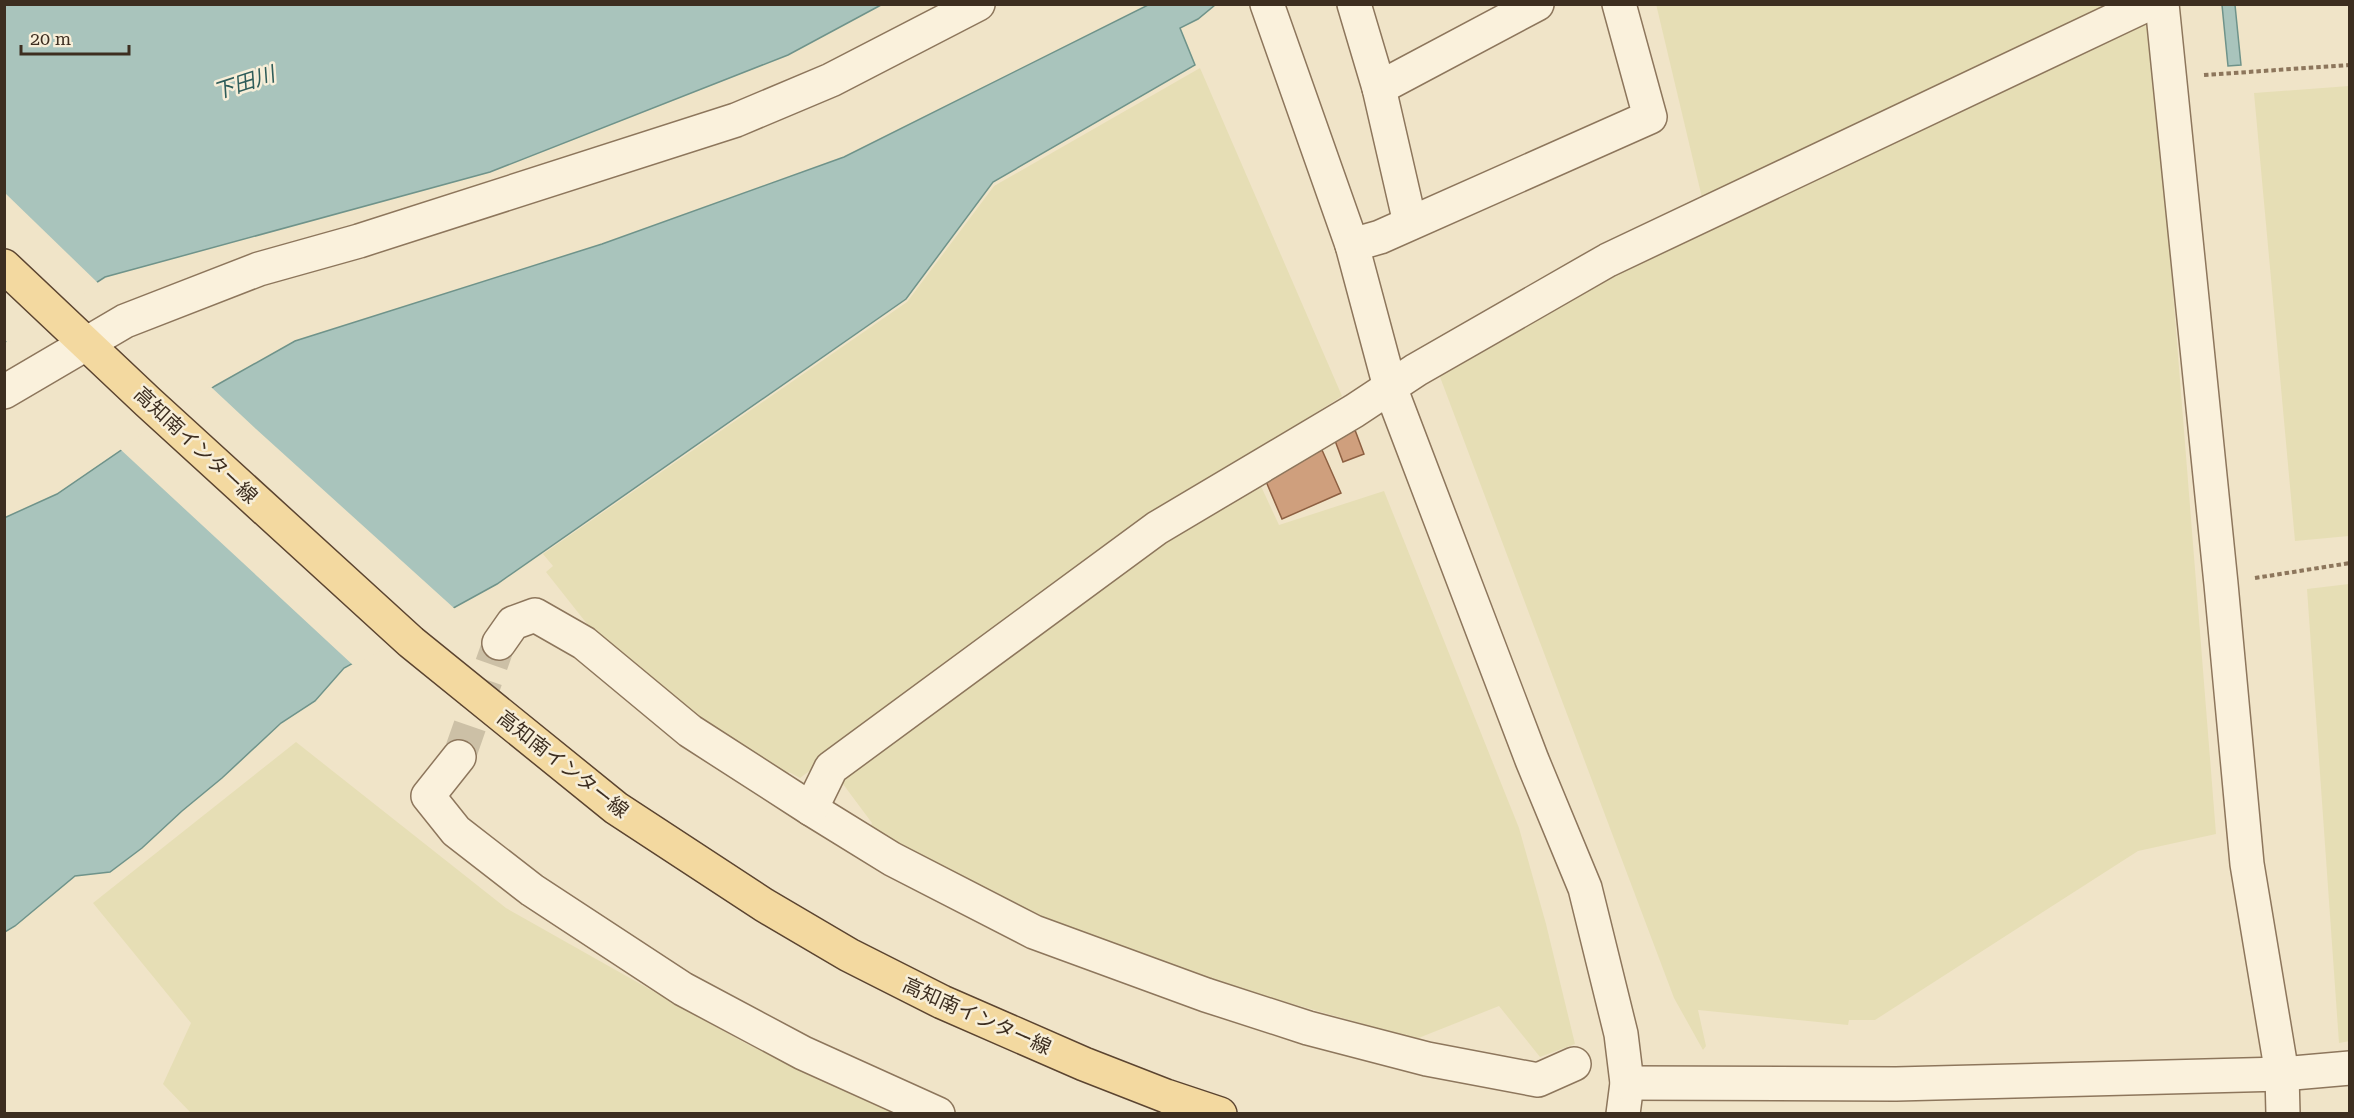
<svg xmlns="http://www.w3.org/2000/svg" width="2354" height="1118" viewBox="0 0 2354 1118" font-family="'Roboto Serif','Noto Sans JP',serif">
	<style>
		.farmland { fill: #e6deb5 }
		.water { fill: #a9c4bc; stroke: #6f938a; stroke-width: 1.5 }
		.pier { fill: #f0e4c8 }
		.building { fill: #cf9f7d; stroke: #8d5f41; stroke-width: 1.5 }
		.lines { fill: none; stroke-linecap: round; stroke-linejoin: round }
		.minor-tunnel { stroke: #ccc0a6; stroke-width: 33; stroke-dasharray: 33 16; stroke-linecap: butt }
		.minor-casing { stroke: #8d765c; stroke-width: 36 }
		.major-casing { stroke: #5b4430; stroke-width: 36 }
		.path { stroke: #8d765c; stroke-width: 4; stroke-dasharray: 4.5 3; stroke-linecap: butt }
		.minor { stroke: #faf1dc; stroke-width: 33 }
		.major { stroke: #f3d9a0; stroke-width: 33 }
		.labels { text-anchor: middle; stroke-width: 5; stroke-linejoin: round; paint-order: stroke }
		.street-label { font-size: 20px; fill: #3d2e20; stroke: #f7eed8 }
		.water-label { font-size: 21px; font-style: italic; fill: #2f5d5a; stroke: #f7eed8 }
	</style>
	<rect width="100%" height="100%" fill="#f0e4c8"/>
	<g class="farmland">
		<path d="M1656 4 2121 5 1703 202Z"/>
		<path d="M2135 22 2152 27 2216 834 2138 851 1875 1020H1849L1848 1025 1698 1010 1706 1046 1703 1050 1674 998 1437 369 1611 271Z"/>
		<path d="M1200 68 1342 396 1118 540 800 778 789 772 785 778 706 726 599 639 546 572 553 566 543 554 907 302 994 186Z"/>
		<path d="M2349 86V536L2295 541 2254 93Z"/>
		<path d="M1259 482 1279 525 1384 491 1519 828 1546 924 1575 1044 1540 1057 1499 1006 1416 1039 1223 984 1039 917 869 829 872 823 837 776 1165 537Z"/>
		<path d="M2349 584 2350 1041 2339 1043 2307 589Z"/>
		<path d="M296 742 506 908 745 1043 895 1113H191L163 1084 191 1023 93 903Z"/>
	</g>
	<g class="water">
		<path d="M5 5H881L788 55 490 172 105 277 5 342Z"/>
		<path d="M1148 5H1215L1198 19 1180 28 1195 65 993 182 906 299 497 584 344 668 315 701 281 723 222 778 182 811 142 848 110 872 75 876 15 926 5 932 4 518 57 494 215 386 295 341 602 244 844 157Z"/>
		<path d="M2222 5H2235L2241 65 2228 66Z"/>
	</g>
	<g class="pier">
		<path d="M5 193 99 284 8 343 4 339Z"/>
		<path d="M210 386 256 429 455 609 354 666 120 449Z"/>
	</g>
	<g class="building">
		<path d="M1355 430 1364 454 1343 462 1334 438Z"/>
		<path d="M1322 450 1341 493 1282 519 1265 479 1277 469Z"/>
	</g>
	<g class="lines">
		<path class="minor-tunnel" d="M459 757 499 643"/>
		<g class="minor-casing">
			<g id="minor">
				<path d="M1267 4 1352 245 1390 387 1532 760 1585 888 1621 1034 1627 1083 1623 1114"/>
				<path d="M1354 4 1379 88 1410 223"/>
				<path d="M2162 4 2221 584 2247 864 2282 1074 2283 1114"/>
				<path d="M1379 88 1537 4"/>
				<path d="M1352 245 1380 237 1650 117 1619 4"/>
				<path d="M4 392 125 321 259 269 359 241 736 120 831 80 978 4"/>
				<path d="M499 643 513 623 535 615 584 643 690 731 811 809 892 859 1034 932 1206 995 1308 1028 1427 1059 1538 1080 1574 1064"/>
				<path d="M459 757 428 796 456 831 532 890 683 989 803 1053 938 1114"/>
				<path d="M811 809 831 768 1157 528 1354 411 1416 370 1608 260 2148 4"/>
				<path d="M1627 1083 1896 1084 2282 1074 2350 1068"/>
			</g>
		</g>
		<g class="major-casing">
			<path id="major" d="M4 266 148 402 411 642 616 808 764 905 849 955 942 1002 1084 1064 1166 1096 1220 1114"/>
		</g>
		<g class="path">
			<path d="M2204 75 2350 65"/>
			<path d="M2255 578 2350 563"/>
		</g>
		<use href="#minor" class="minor"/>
		<use href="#major" class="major"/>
	</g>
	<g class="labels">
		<g class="street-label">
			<text transform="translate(196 445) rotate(43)" y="7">高知南インター線</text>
			<text transform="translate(563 764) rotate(38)" y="7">高知南インター線</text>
			<text transform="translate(977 1016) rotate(24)" y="7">高知南インター線</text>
		</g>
		<g class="water-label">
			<text transform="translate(244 83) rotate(-18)" y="7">下田川</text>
		</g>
	</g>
	<rect width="2354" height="1118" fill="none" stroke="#3d2e20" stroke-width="12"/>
	<path d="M21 45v9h108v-9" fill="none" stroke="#3d2e20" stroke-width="3"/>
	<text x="30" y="45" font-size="18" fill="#3d2e20" stroke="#f7eed8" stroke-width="4.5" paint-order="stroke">20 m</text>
</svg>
